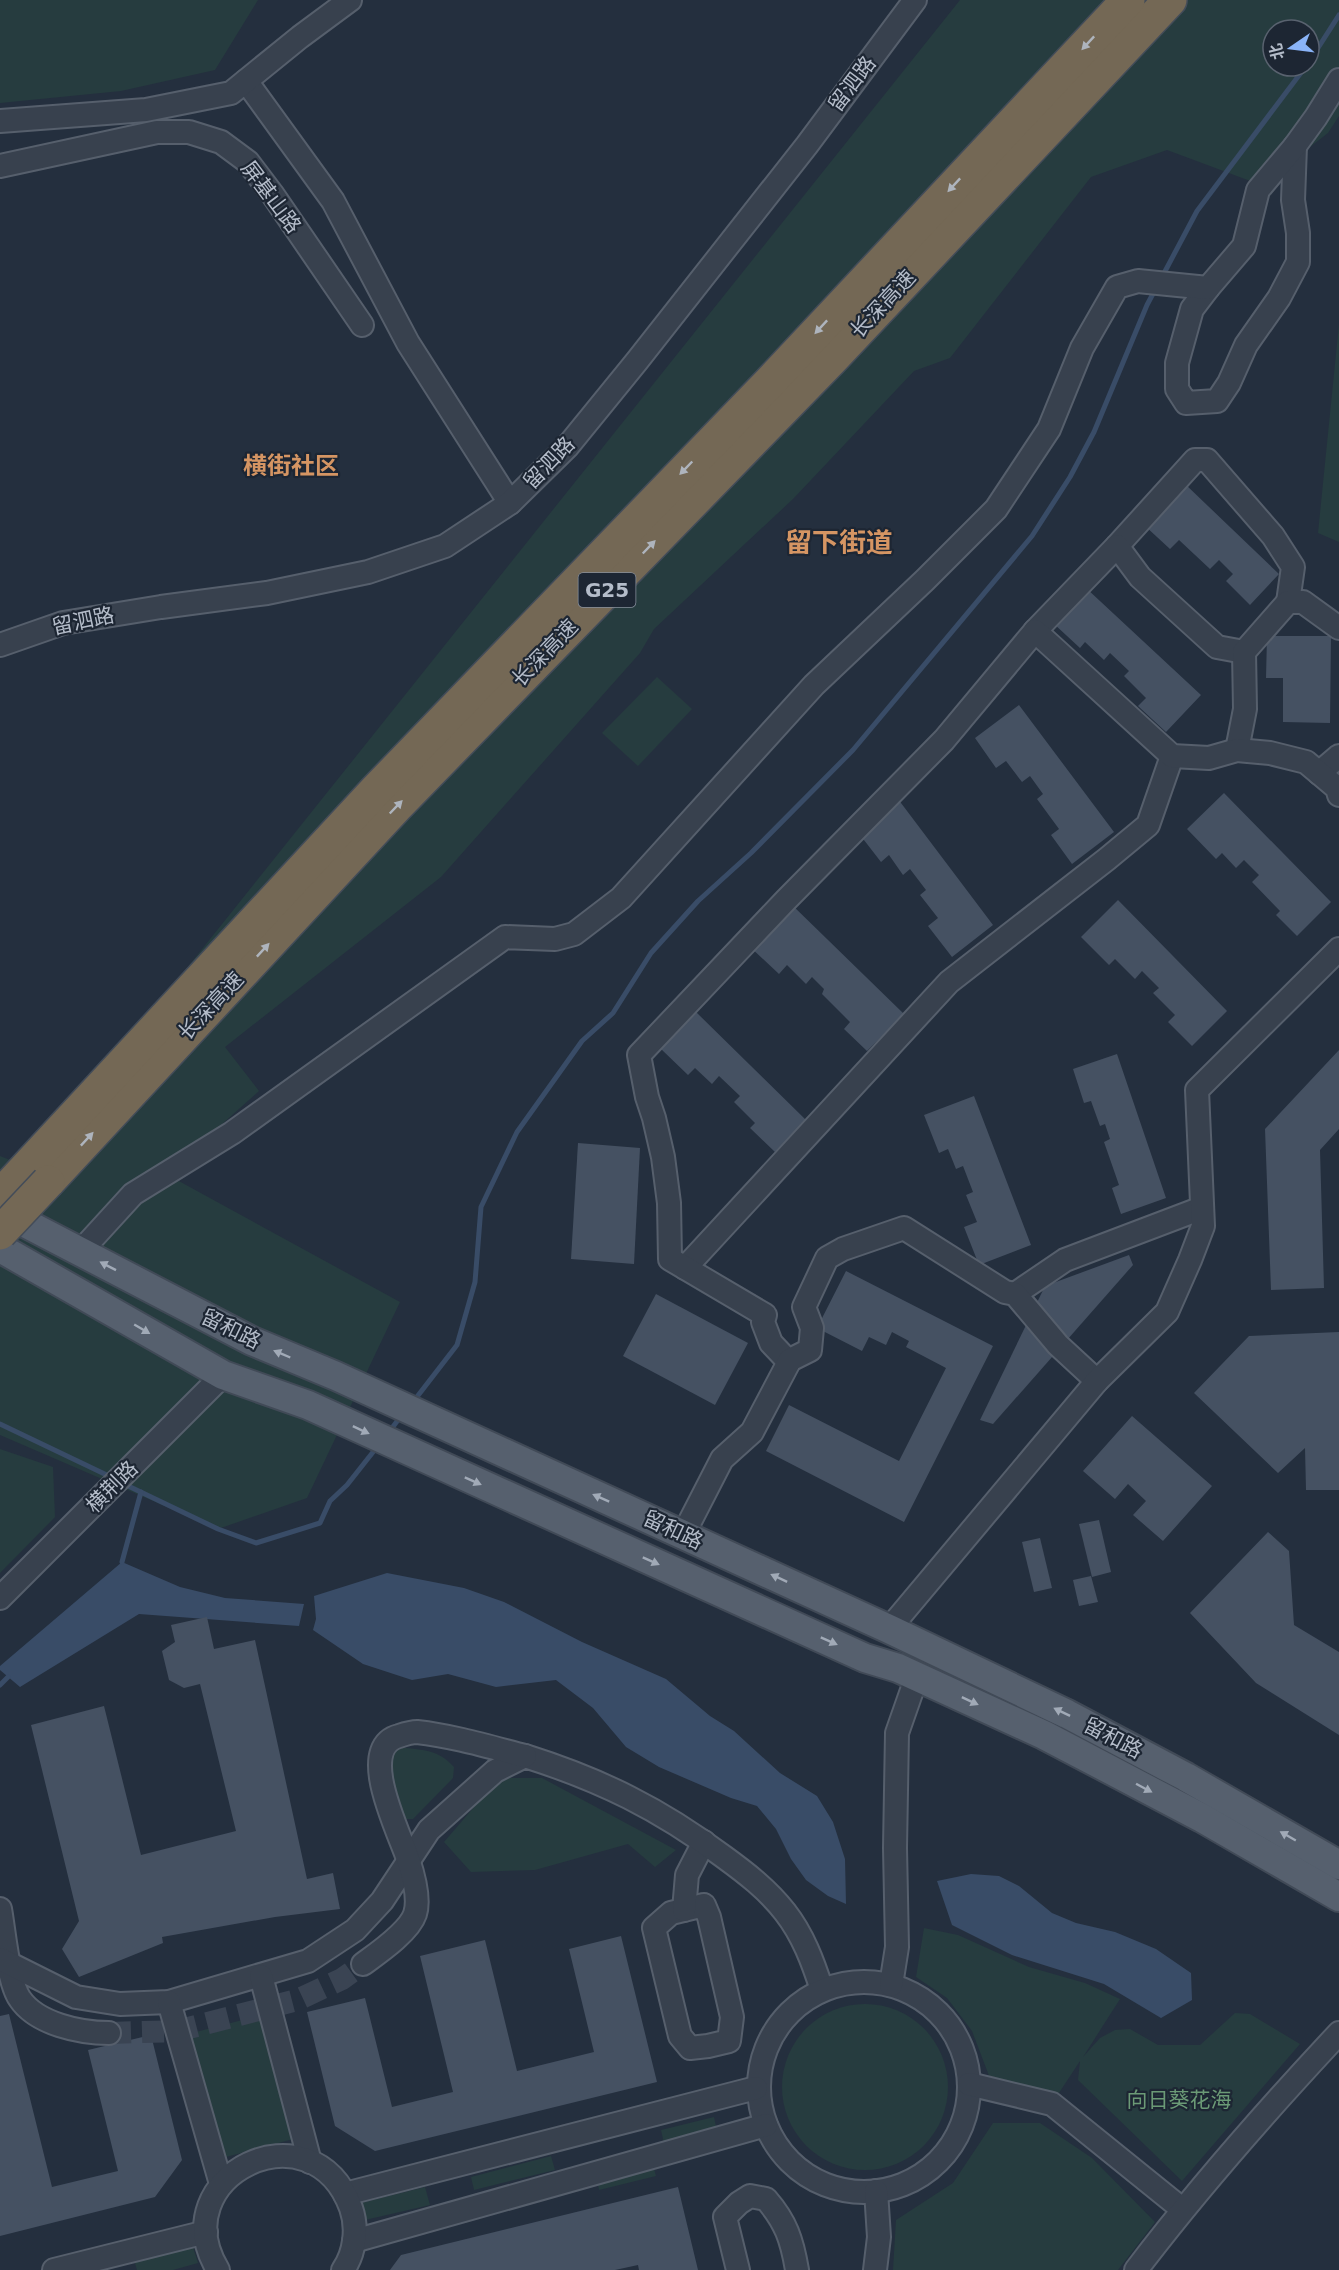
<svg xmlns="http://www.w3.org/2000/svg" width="1339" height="2270" viewBox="0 0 1339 2270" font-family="'DejaVu Sans','Noto Sans SC',sans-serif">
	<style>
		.green { fill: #263c3f; fill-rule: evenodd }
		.water { fill: #394c67 }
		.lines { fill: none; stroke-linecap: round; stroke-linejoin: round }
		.stream { stroke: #394c67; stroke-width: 5 }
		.building { fill: #455162 }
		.minor-tunnel { stroke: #3a4453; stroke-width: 22; stroke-dasharray: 22 11; stroke-linecap: butt }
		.minor-casing { stroke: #565f6c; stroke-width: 26 }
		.major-casing { stroke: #414a57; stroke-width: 32 }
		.highway-casing { stroke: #434c59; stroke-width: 36 }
		.minor { stroke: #38414e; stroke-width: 22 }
		.major { stroke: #56606e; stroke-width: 28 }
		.highway { stroke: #746855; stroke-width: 33 }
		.highway-bridge-casing { stroke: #434c59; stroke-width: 36; stroke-linecap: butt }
		.highway-bridge { stroke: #746855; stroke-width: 33 }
		.oneway { fill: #aeb4bd }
		.oneway2 { fill: #a1aab7 }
		.labels { text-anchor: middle; stroke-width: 4.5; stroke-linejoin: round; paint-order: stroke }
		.shield { fill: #1d2633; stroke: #878f9c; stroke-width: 1.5 }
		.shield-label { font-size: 20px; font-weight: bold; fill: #b4bcc9 }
		.street-label { font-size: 21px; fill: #b4bcc9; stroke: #1d2633 }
		.park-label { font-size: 21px; fill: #6b9a76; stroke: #1d2633 }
		.quarter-label { font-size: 24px; font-weight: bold; fill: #d59563; stroke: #1d2633 }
		.district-label { font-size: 27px; font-weight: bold; fill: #d59563; stroke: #1d2633 }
	</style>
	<rect width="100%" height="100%" fill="#242f3e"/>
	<g class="green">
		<path d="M0 0H258L215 70 121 91 0 103Z"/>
		<path d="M960 0H1339V116L1328 133 1261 185 1167 150 1091 177 950 358 914 371 793 499 654 629 640 653 441 877 225 1047 259 1091 166 1174 400 1302 307 1498 218 1529 0 1435V1156L28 1167ZM1273 30H1309V66H1273Z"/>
		<path d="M1339 324V542L1318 533Z"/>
		<path d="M657 677 692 709 638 766 602 733Z"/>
		<path d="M0 1449 53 1467 55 1517 0 1573Z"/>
		<path d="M397 1747C420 1750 437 1748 454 1767L453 1778 413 1819H401L385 1754Z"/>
		<path d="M499 1778H542L676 1850 655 1867 628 1844 535 1870 471 1872 444 1842Z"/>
		<path d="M924 1928 958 1935 1029 1967 1085 1983 1120 1999 1083 2057 1100 2038 1115 2030 1130 2029 1158 2045H1200L1235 2013 1250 2014 1300 2044 1182 2181 1078 2080 1080 2061 1059 2093 991 2081 972 2031 947 1998 916 1977Z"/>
		<circle cx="865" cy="2087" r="83"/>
		<path d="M262 2015 297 2138 222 2158 188 2034Z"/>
		<path d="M714 2117 718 2136 665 2148 661 2130Z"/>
		<path d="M993 2123H1040L1092 2158 1155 2222 1118 2270H893L896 2220 953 2183Z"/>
		<path d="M551 2156 555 2170 474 2190 471 2177Z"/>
		<path d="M653 2165 656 2176 599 2190 597 2180Z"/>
		<path d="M425 2187 430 2205 365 2220 361 2203Z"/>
		<path d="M192 2244 198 2263 173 2270H137L134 2260Z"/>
	</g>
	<g class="water">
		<path d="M122 1562 180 1587 225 1598 304 1604 299 1626 139 1614 20 1687 0 1670V1666Z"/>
		<path d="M387 1573 464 1588 504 1602 582 1642 666 1679 710 1716 734 1731 780 1773 817 1796 833 1822 845 1859 846 1904 828 1896 806 1880 791 1859 776 1829 757 1806 731 1798 659 1767 626 1747 593 1708 556 1680 496 1687 448 1674 412 1680 363 1664 313 1630 316 1619 314 1596Z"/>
		<path d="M971 1874 999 1876 1019 1886 1052 1913 1076 1923 1115 1932 1156 1949 1191 1973 1192 2000 1161 2018 1104 1984 1012 1955 952 1925 937 1881Z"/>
	</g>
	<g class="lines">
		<g class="stream">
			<path d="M1309 62 1339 15"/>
			<path d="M1162 277 1197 211 1306 66"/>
			<path d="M413 1402 457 1345 475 1282 481 1207 517 1132 582 1041 613 1013 651 953 698 901 751 853 853 750 1032 536 1070 477 1094 432 1147 305 1156 288"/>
			<path d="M0 1424 113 1478"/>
			<path d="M389 1432 401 1416"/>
			<path d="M124 1484 218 1529 256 1543 320 1523 330 1501 347 1485 377 1447"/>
			<path d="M122 1562 141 1492"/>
			<path d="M0 1685 8 1677"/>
		</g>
	</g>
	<g class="building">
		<path d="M1184 483 1279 574 1250 605 1226 581 1233 574 1219 560 1210 569 1179 540 1170 549 1144 525Z"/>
		<path d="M1086 588 1201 695 1166 732 1138 706 1146 698 1124 676 1129 671 1110 653 1104 660 1085 642 1080 648 1053 623Z"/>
		<path d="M1267 636H1331L1330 723 1283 722V678H1266Z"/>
		<path d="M1019 705 1114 832 1072 864 1051 835 1059 829 1037 799 1043 794 1030 776 1022 782 1006 761 996 768 975 738Z"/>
		<path d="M1224 793 1331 902 1297 936 1276 915 1280 911 1252 882 1259 875 1244 860 1236 868 1222 853 1216 859 1187 829Z"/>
		<path d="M898 799 993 925 952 957 928 926 938 918 920 895 926 890 910 869 903 875 889 855 881 862 857 831Z"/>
		<path d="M1118 900 1227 1011 1192 1046 1168 1022 1175 1015 1153 993 1159 988 1142 971 1135 979 1115 959 1109 965 1081 937Z"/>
		<path d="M789 902 904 1014 867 1051 844 1029 850 1022 822 994 824 989 812 977 806 984 787 965 779 974 748 945Z"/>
		<path d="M696 1012 806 1120 775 1152 750 1128 755 1123 734 1102 740 1096 719 1076 712 1084 695 1068 688 1075 661 1049Z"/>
		<path d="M1339 1050V1129L1320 1150 1324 1288 1271 1290 1265 1129Z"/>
		<path d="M1117 1054 1166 1198 1121 1214 1112 1188 1119 1185 1104 1142 1110 1139 1105 1124 1100 1126 1091 1101 1084 1103 1073 1069Z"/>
		<path d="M974 1096 1031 1245 979 1265 964 1227 977 1222 966 1195 973 1192 963 1166 956 1169 948 1149 939 1153 924 1115Z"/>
		<path d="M578 1143 640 1148 634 1264 571 1259Z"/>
		<path d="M1129 1255 1133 1265 993 1424 980 1420 1045 1286Z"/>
		<path d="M846 1271 993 1346 904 1522 766 1451 789 1405 899 1461 946 1368 906 1347 909 1341 892 1332 886 1345 869 1337 862 1351 817 1328Z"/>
		<path d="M656 1294 748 1343 715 1405 623 1356Z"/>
		<path d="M1339 1332V1490H1306L1305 1448 1278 1473 1194 1393 1249 1336Z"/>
		<path d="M1132 1416 1212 1486 1163 1541 1133 1515 1146 1501 1128 1484 1115 1499 1083 1471Z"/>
		<path d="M1099 1520 1111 1572 1092 1577 1079 1524Z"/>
		<path d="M1268 1532 1289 1551 1294 1625 1339 1652V1735L1256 1683 1190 1613Z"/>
		<path d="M1040 1538 1052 1588 1034 1592 1022 1542Z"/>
		<path d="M1091 1576 1098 1602 1079 1606 1073 1580Z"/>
		<path d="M207 1617 214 1649 255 1640 307 1879 333 1873 340 1909 275 1917 162 1937 163 1943 79 1977 62 1949 79 1921 31 1725 104 1706 141 1855 236 1831 200 1684 184 1688 169 1680 162 1651 175 1642 171 1625Z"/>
		<path d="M621 1936 657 2082 375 2151 335 2126 307 2012 365 1998 392 2107 453 2092 420 1956 485 1940 517 2071 594 2052 569 1949Z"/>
		<path d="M9 2014 52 2187 118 2171 88 2050 151 2035 182 2160 155 2197 0 2236V2016Z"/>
		<path d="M678 2187 698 2270H639L638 2265 615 2270H390L401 2255Z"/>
	</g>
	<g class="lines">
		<path class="minor-tunnel" d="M109 2033 177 2031 297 2000 342 1979 363 1964"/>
		<g class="minor-casing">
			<g id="minor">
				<path d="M246 81 333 201 408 343 510 503"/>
				<path d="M0 121 146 110 231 93 300 37 350 0"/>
				<path d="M0 166 157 132H189L221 142 248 162 273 195 362 325"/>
				<path d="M1208 288 1192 309 1177 363V389L1186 403 1217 401 1229 383 1246 345 1279 298 1298 262V233L1293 200 1295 146"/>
				<path d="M1117 546 1195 460H1207L1273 536 1293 567 1288 602"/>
				<path d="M1035 631 1117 546 1140 577 1217 647 1244 652"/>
				<path d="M0 645 63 623 161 607 267 593 368 572 445 546 510 503 567 447 637 361 807 145 915 0"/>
				<path d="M1237 750 1245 709 1244 652 1288 602H1303L1339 628"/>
				<path d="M1319 773 1339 756"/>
				<path d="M80 1252 133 1194 232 1133 505 937 555 939 574 934 621 898 814 685 925 580 996 509 1049 429 1082 348 1117 287 1138 281 1208 288 1244 246 1258 190 1295 146 1316 117 1339 80"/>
				<path d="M685 1268 949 982 1107 859 1148 825 1172 756"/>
				<path d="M1015 1294 1065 1260 1202 1208"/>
				<path d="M789 1362 771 1343 763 1322 765 1315 670 1259 669 1203 663 1157 654 1118 647 1097 639 1055 786 900 944 740 1035 631 1172 756 1209 758 1237 750 1270 753 1306 762 1337 788 1339 795"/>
				<path d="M683 1535 722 1459 752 1432 790 1360 810 1350 812 1328 804 1307 827 1258 843 1249 904 1228 1005 1292 1015 1294 1058 1345 1097 1381"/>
				<path d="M0 1598 223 1375"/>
				<path d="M889 1629 1097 1381 1167 1312 1190 1260 1203 1226 1197 1090 1339 949"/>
				<path d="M704 1905 709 1917 732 2017 729 2041 708 2046 690 2048 680 2036 654 1928 671 1913Z"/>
				<path d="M0 1909C4 1930 8 1983 20 1999 37 2024 80 2033 109 2033"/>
				<path d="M684 1910 687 1875 704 1842"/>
				<path d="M0 1959 76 1997 120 2004 169 2002 308 1961 355 1930 382 1901 429 1830 495 1771 525 1756C601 1780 660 1809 724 1857 746 1873 768 1890 785 1912 803 1935 813 1962 822 1990"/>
				<path d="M363 1964C378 1953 409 1932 415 1914 420 1899 413 1874 408 1859 400 1834 355 1747 399 1736 405 1734 411 1732 417 1732 453 1736 490 1747 525 1756"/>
				<path d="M261 1976 310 2162"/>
				<circle cx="864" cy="2087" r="105"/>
				<path d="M891 1985 897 1947 895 1848 897 1733 917 1676"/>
				<path d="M169 2002 221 2184"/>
				<path d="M969 2084 1052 2104 1182 2209"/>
				<path d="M345 2194 756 2088"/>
				<path d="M354 2241 766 2125"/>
				<path d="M54 2270 206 2232"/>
				<path d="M218 2270C161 2176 312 2102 351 2208 358 2228 355 2253 343 2270"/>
				<path d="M738 2270 725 2217 739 2203 750 2196 766 2199C786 2222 792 2240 797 2270"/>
				<path d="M875 2270 879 2237 876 2191"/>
				<path d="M1136 2270C1199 2187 1268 2109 1339 2033"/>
			</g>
		</g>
		<g class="major-casing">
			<g id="major">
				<path d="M0 1210 252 1341 336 1376 889 1629 1067 1714 1186 1777 1339 1865"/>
				<path d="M0 1248 223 1375 308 1405 865 1658 898 1668 1044 1735 1202 1818 1339 1897"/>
			</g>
		</g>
		<g class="highway-casing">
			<g id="highway">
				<path d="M48 1182 396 807 832 359 1170 0"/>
				<path d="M0 1196 376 790 769 383 1128 0"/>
			</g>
		</g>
		<use href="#minor" class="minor"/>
		<use href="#major" class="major"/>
		<use href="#highway" class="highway"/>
		<g class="highway-bridge-casing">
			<path id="highway-bridge" d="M0 1233 48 1182"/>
		</g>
		<use href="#highway-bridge" class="highway-bridge"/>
	</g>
	<defs><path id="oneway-solid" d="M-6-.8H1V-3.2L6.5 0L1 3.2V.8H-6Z" transform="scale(1.5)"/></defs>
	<g class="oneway">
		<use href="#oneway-solid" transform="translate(1088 43) rotate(133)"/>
		<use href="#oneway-solid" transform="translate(954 185) rotate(133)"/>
		<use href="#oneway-solid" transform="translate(821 327) rotate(133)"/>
		<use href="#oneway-solid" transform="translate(686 468) rotate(134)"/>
		<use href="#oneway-solid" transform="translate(649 547) rotate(-46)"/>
		<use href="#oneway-solid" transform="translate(396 807) rotate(-46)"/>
		<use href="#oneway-solid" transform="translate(263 950) rotate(-47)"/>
		<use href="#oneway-solid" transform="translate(87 1139) rotate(-47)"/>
	</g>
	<g class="oneway2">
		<use href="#oneway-solid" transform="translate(108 1266) rotate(-153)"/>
		<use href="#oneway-solid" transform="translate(142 1329) rotate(30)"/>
		<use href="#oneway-solid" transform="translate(282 1354) rotate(-157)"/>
		<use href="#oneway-solid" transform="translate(361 1430) rotate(25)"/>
		<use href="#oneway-solid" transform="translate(473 1481) rotate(24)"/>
		<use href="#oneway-solid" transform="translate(601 1498) rotate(-156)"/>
		<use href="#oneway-solid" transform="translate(651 1561) rotate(24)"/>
		<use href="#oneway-solid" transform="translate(779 1578) rotate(-155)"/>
		<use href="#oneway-solid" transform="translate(829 1641) rotate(24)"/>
		<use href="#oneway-solid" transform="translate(970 1701) rotate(25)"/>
		<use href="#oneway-solid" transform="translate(1062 1712) rotate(-154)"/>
		<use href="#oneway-solid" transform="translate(1144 1788) rotate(28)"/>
		<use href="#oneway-solid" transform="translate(1288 1836) rotate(-150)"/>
	</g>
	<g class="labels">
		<rect class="shield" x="578.5" y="573" width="57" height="34" rx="4.5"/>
		<g class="shield-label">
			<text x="607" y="597">G25</text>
		</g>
		<g class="street-label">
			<text transform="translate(852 84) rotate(-53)" y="7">留泗路</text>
			<text transform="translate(271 197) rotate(53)" y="7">屏基山路</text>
			<text transform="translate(883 304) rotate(-47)" y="7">长深高速</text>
			<text transform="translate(549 463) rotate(-46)" y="7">留泗路</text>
			<text transform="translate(83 621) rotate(-12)" y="7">留泗路</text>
			<text transform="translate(545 653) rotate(-46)" y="7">长深高速</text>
			<text transform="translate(211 1006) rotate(-47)" y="7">长深高速</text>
			<text transform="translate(231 1329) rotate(26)" y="7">留和路</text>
			<text transform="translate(112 1487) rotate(-45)" y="7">横荆路</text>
			<text transform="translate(673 1530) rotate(25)" y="7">留和路</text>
			<text transform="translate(1113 1738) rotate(28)" y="7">留和路</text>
		</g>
		<g class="park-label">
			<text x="1179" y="2107">向日葵花海</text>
		</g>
		<g class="quarter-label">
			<text x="291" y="474">横街社区</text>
		</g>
		<g class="district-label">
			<text x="839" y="552">留下街道</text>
		</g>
	</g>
	<g transform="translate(1291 48) rotate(256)"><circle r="28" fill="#1d2633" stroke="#59626f" stroke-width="1.5"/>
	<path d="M0-4.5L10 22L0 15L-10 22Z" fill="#8ab4f8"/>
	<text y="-9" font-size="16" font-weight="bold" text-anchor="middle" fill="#b4bcc9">北</text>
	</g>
</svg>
